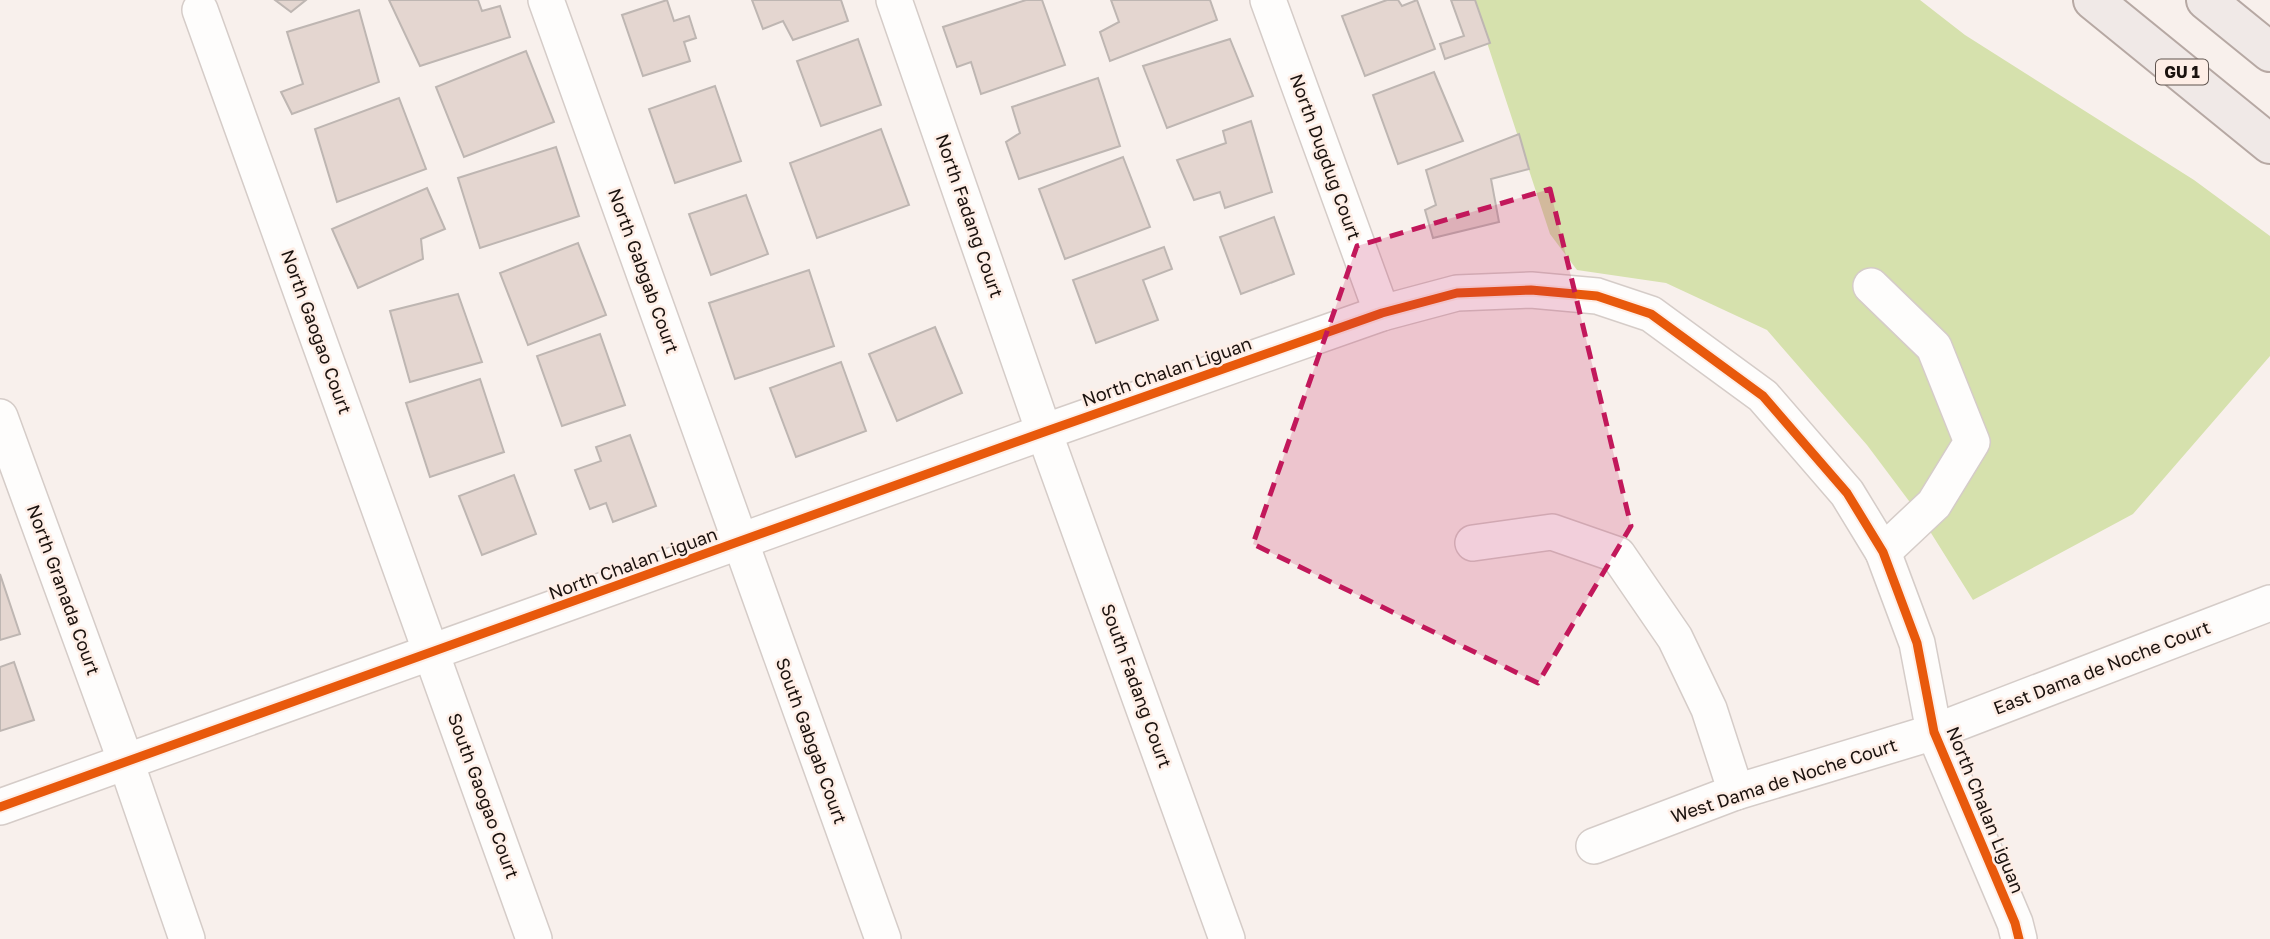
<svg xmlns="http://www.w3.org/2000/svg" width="2270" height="939" viewBox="0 0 2270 939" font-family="'Golos Text',sans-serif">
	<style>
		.green { fill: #d6e1ad }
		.building { fill: #e4d6d0; stroke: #beb6b2; stroke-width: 2 }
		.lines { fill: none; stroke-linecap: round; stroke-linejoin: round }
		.minor-casing { stroke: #d5ccc8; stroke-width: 38 }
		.major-casing { stroke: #b6a8a3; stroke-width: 42 }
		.minor { stroke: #fefdfc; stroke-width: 35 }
		.major { stroke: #f0e9e7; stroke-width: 38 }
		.cycleway-casing { stroke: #feeee6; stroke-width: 13 }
		.cycleway { stroke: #e8590c; stroke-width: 9 }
		.marked { fill: #c2185b; fill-opacity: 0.2; stroke: #c2185b; stroke-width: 5; stroke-dasharray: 14 9; stroke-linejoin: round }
		.labels { text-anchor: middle; stroke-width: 5; stroke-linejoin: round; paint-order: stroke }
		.shield { fill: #feeee6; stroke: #5f544f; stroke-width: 2 }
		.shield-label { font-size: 16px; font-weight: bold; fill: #1b120e }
		.street-label { font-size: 18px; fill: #1b120e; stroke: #feeee6 }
	</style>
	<rect width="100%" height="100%" fill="#f8f0ec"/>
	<path class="green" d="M1473 0H1920L1965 35 2194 180 2270 236V356L2133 514 1973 600 1921 517 1867 445 1767 330 1666 283 1577 270 1550 234Z"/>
	<g class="building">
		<path d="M275 0H306L291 12Z"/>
		<path d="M389 0H478L482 11 500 6 510 37 420 66Z"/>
		<path d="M667 0 674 21 689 16 696 38 684 42 690 61 643 76 622 15Z"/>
		<path d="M752 0H841L848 21 793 40 783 21 763 29Z"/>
		<path d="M1026 0H1042L1065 65 981 94 971 62 957 67 943 27Z"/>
		<path d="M1111 0H1210L1217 20 1110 61 1100 32 1119 22Z"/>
		<path d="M1387 0H1398L1402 6 1417 0 1435 49 1365 76 1342 16Z"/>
		<path d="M1451 0H1475L1490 43 1445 59 1440 44 1464 36Z"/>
		<path d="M359 10 379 82 292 114 281 92 303 84 287 32Z"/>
		<path d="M858 39 881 105 821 126 797 61Z"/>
		<path d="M1230 39 1253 96 1167 128 1143 66Z"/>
		<path d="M526 51 554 122 464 157 436 87Z"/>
		<path d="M1434 72 1463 141 1398 164 1373 95Z"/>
		<path d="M1098 78 1120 146 1019 179 1006 142 1020 133 1012 107Z"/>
		<path d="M715 86 741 161 675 183 649 109Z"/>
		<path d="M399 98 426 169 337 202 315 129Z"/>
		<path d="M1251 121 1272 192 1225 208 1220 192 1194 200 1177 160 1226 143 1223 131Z"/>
		<path d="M881 129 909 205 817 238 790 163Z"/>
		<path d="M1519 134 1529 169 1491 179 1499 222 1433 238 1425 210 1436 205 1426 170Z"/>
		<path d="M556 147 579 216 480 248 458 178Z"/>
		<path d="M1123 157 1150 227 1065 259 1039 189Z"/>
		<path d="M427 188 445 229 421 239 423 259 358 288 332 229Z"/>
		<path d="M746 195 768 254 711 275 689 214Z"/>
		<path d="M1274 217 1294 274 1241 294 1220 237Z"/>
		<path d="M578 243 606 315 528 345 500 273Z"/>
		<path d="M1164 247 1172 269 1143 280 1158 320 1096 343 1073 280Z"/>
		<path d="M809 270 834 346 735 379 709 303Z"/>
		<path d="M458 294 482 362 410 382 390 311Z"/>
		<path d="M935 327 962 393 897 421 869 354Z"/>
		<path d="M600 334 625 405 562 426 537 356Z"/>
		<path d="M841 362 866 431 796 457 770 388Z"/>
		<path d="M480 379 504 452 430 477 406 403Z"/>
		<path d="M630 435 656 506 613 522 606 503 590 509 575 470 601 461 596 447Z"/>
		<path d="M514 475 536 534 482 555 459 496Z"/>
		<path d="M0 574 20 634 0 640Z"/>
		<path d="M14 662 34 720 0 731V667Z"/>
	</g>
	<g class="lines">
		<g class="minor-casing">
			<g id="minor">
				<path d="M546 0 883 939"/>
				<path d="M894 0 1044 432 1227 939"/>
				<path d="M1268 0 1382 313"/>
				<path d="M200 10 534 939"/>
				<path d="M1871 286 1934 347 1972 442 1934 504 1883 552"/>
				<path d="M0 417 126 762 187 939"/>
				<path d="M1473 543 1552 532 1618 555 1675 638 1709 709 1736 792"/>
				<path d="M0 807 1044 432 1382 313 1457 293 1531 290 1597 296 1651 314 1763 396 1847 493 1883 552 1917 643 1934 732 2015 923 2019 939"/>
				<path d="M1594 846 1736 792 1934 732 2270 603"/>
			</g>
		</g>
		<g class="major-casing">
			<g id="major">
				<path d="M2093 0 2270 144"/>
				<path d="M2206 0 2270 52"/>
			</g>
		</g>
		<use href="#minor" class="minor"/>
		<use href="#major" class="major"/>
		<g class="cycleway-casing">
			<path id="cycleway" d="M0 807 1044 432 1382 313 1457 293 1531 290 1597 296 1651 314 1763 396 1847 493 1883 552 1917 643 1934 732 2015 923 2019 939"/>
		</g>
		<use href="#cycleway" class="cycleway"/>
	</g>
	<path class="marked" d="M1550 189 1631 526 1538 683 1253 544 1357 246Z"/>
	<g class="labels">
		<rect class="shield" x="2156" y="59.5" width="52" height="25" rx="5"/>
		<g class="shield-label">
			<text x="2182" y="78">GU 1</text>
		</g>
		<g class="street-label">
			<text transform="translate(1325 157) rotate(70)" y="6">North Dugdug Court</text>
			<text transform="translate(969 216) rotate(71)" y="6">North Fadang Court</text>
			<text transform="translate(643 271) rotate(70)" y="6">North Gabgab Court</text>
			<text transform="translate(316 332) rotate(70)" y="6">North Gaogao Court</text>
			<text transform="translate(1167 372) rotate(-19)" y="6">North Chalan Liguan</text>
			<text transform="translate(633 564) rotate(-20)" y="6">North Chalan Liguan</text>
			<text transform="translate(63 590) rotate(70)" y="6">North Granada Court</text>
			<text transform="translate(2102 668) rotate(-21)" y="6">East Dama de Noche Court</text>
			<text transform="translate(1136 686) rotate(70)" y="6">South Fadang Court</text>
			<text transform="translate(811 741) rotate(70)" y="6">South Gabgab Court</text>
			<text transform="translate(1784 781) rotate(-18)" y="6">West Dama de Noche Court</text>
			<text transform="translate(483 796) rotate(70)" y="6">South Gaogao Court</text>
			<text transform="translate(1985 810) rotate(68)" y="6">North Chalan Liguan</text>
		</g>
	</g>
</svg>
